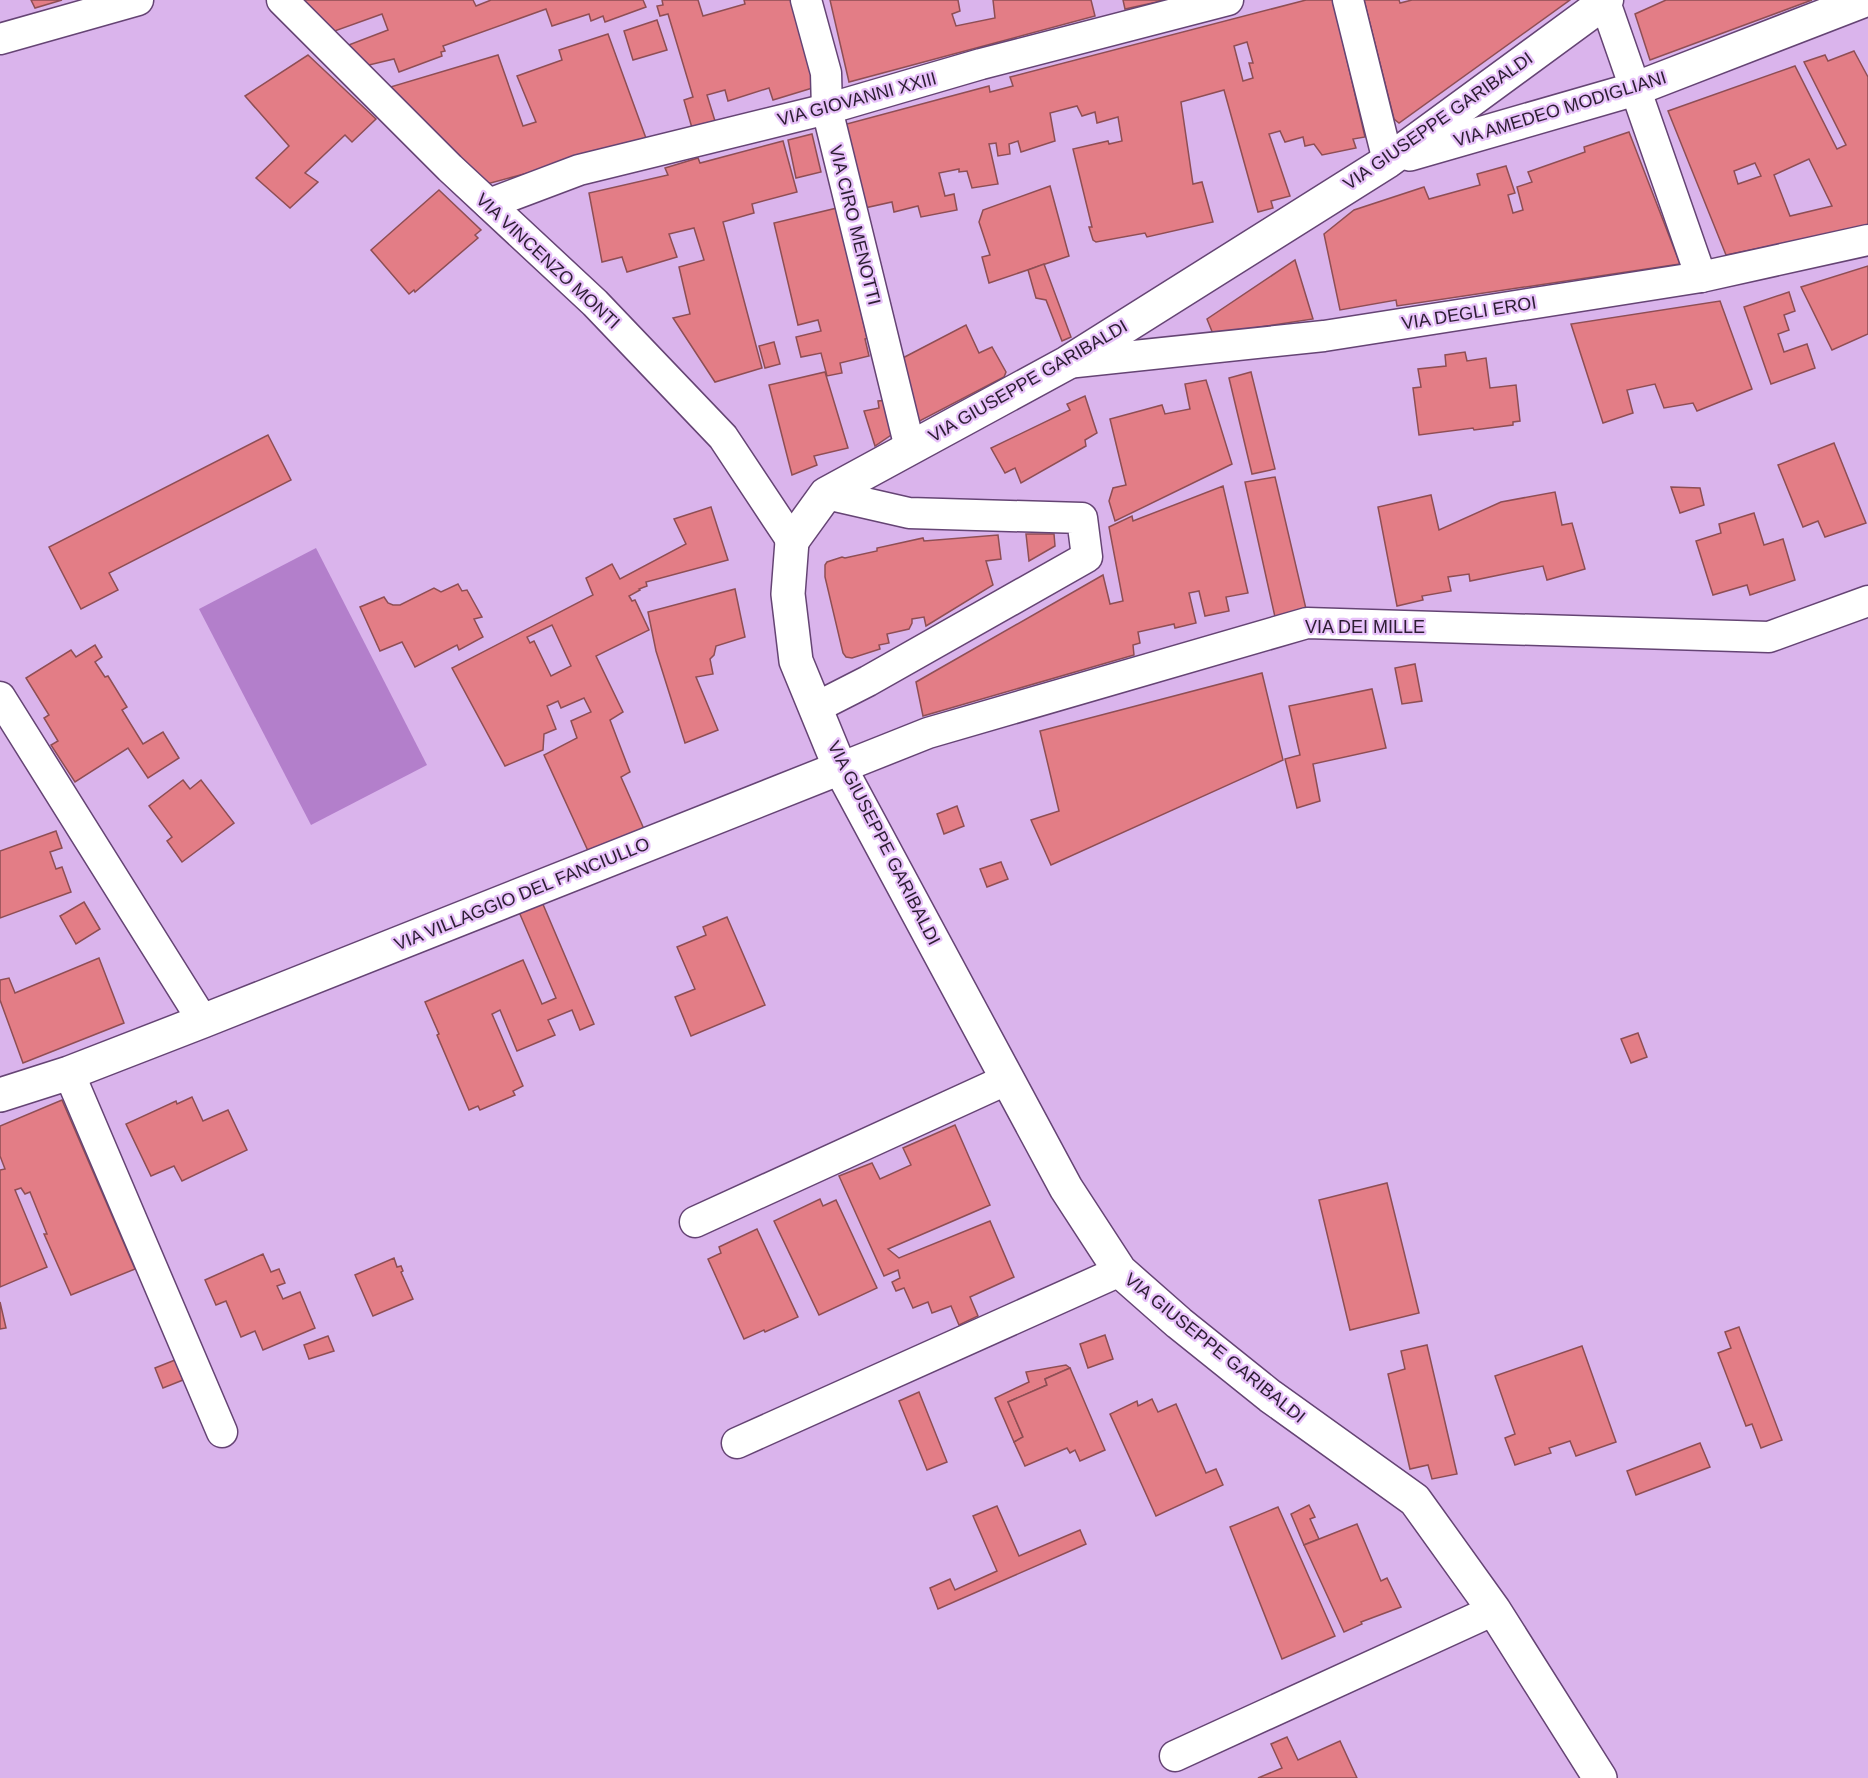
<svg xmlns="http://www.w3.org/2000/svg" width="1868" height="1778" viewBox="0 0 1868 1778" font-family="Helvetica,sans-serif">
	<style>
		.green { fill: #b37fcb }
		.building { fill: #e37d86; stroke: #8e4e54; stroke-width: 1.5; fill-rule: evenodd }
		.lines { fill: none; stroke-linecap: round; stroke-linejoin: round }
		.minor-casing { stroke: #654474; stroke-width: 33 }
		.tertiary-casing { stroke: #654474; stroke-width: 36 }
		.secondary-casing { stroke: #654474; stroke-width: 36 }
		.minor { stroke: #fff; stroke-width: 30 }
		.tertiary { stroke: #fff; stroke-width: 33 }
		.secondary { stroke: #fff; stroke-width: 33 }
		.labels { text-anchor: middle; stroke-width: 4.5; stroke-linejoin: round; paint-order: stroke }
		.street-label { font-size: 18px; fill: #2c1d32; stroke: #e7c1f9 }
	</style>
	<rect width="100%" height="100%" fill="#dab4ec"/>
	<path class="green" d="M316 548 427 765 311 825 199 609Z"/>
	<g class="building">
		<path d="M31 0H62L35 8Z"/>
		<path d="M297 0H473L476 6 491 0H643L646 7 605 22 603 16 591 21 589 14 552 26 546 9 443 46 445 51 441 52 442 56 399 72 394 59 365 66 346 46 388 30 382 14 332 32Z"/>
		<path d="M662 0H698L703 16 745 4 744 0H793L819 86 773 100 769 88 728 101 725 90 707 95 715 121 692 128 684 100 693 97 668 14 660 16 657 6 663 5Z"/>
		<path d="M830 0H958L960 11 952 14 956 26 995 18 993 0H1091L1095 16 849 82Z"/>
		<path d="M1123 0H1166L1125 9Z"/>
		<path d="M1306 0H1333L1365 137 1353 139 1356 148 1322 155 1314 144 1305 146 1303 137 1285 142 1280 131 1269 134 1290 196 1271 201 1273 208 1258 212 1224 90 1181 102 1193 184 1202 182 1213 222 1147 237 1145 233 1096 242 1093 240 1089 227H1092L1073 149 1108 141 1109 144 1122 141 1118 117 1097 123 1095 112 1082 116 1077 106 1050 113 1055 141 1021 152 1018 141 1009 144 1010 154 998 156 996 143 989 144 998 184 972 188 967 171 959 172V169L939 173 945 196 954 194 957 210 921 217 918 206 894 212 892 202 860 209 843 125 989 86 990 92 1013 86 1010 77ZM1247 42 1253 63H1249L1253 78 1243 81 1234 46Z"/>
		<path d="M1364 0H1399L1400 3 1412 0H1570L1399 123 1394 119Z"/>
		<path d="M1666 0H1812L1650 60 1635 14Z"/>
		<path d="M657 20 667 50 633 60 624 31Z"/>
		<path d="M608 34 647 141 487 184 387 88 498 55 523 126 536 122 517 76 562 60 559 50Z"/>
		<path d="M1854 51 1868 77V226L1726 255 1668 111 1795 66 1837 149 1846 145 1804 62 1825 55 1828 61ZM1809 159 1832 206 1790 216 1774 175ZM1755 163 1761 176 1738 184 1734 171Z"/>
		<path d="M308 55 376 119 352 142 345 135 305 173 318 182 290 208 256 178 289 146 245 96Z"/>
		<path d="M1629 132 1680 264 1397 306 1396 300 1340 310 1324 234 1354 210 1424 187 1429 199 1480 185 1477 174 1506 166 1515 193 1508 195 1513 213 1523 210 1517 187 1532 182 1528 172 1585 152 1584 147Z"/>
		<path d="M812 134 821 172 796 178 788 140Z"/>
		<path d="M783 141 797 192 752 204 754 213 723 222 762 368 715 382 673 318 690 314 679 267 704 260 694 228 669 234 677 257 627 272 622 257 602 262 589 193 668 175 665 168 698 158 700 163Z"/>
		<path d="M1050 186 1069 256 989 283 982 257 990 255 979 222 983 210Z"/>
		<path d="M439 190 481 230 475 235 478 238 415 292 414 290 409 294 371 250Z"/>
		<path d="M837 208 867 338 865 339 869 356 840 363 842 373 827 376 821 353 801 357 796 337 821 331 818 320 798 325 774 223Z"/>
		<path d="M1295 260 1313 319 1213 334 1207 319Z"/>
		<path d="M1044 264 1071 337 1062 341 1046 300 1036 298 1028 270Z"/>
		<path d="M1868 266V334L1832 350 1801 287Z"/>
		<path d="M1789 292 1795 311 1784 315 1789 330 1778 334 1784 352 1807 344 1815 368 1771 384 1744 307Z"/>
		<path d="M1720 301 1752 389 1697 411 1693 403 1664 408 1655 384 1627 390 1633 413 1603 423 1571 324Z"/>
		<path d="M966 325 979 353 992 347 1006 372 1004 377 912 425 897 361Z"/>
		<path d="M774 342 780 364 765 368 759 346Z"/>
		<path d="M1465 352 1467 361 1486 358 1490 388 1516 385 1520 421 1513 422V425L1474 430 1473 428 1419 435 1413 388 1421 387 1418 369 1446 366 1445 355Z"/>
		<path d="M825 372 848 448 814 456 817 465 792 475 769 385Z"/>
		<path d="M1251 372 1275 469 1252 474 1229 378Z"/>
		<path d="M1206 380 1232 464 1115 521 1109 501 1113 488 1126 485 1110 419 1162 405 1165 414 1190 409 1185 384Z"/>
		<path d="M1085 396 1097 433 1085 440 1086 446 1021 483 1015 468 1005 473 991 448 1070 410 1067 404Z"/>
		<path d="M889 400 897 431 875 446 864 411 879 408 878 401Z"/>
		<path d="M268 435 291 480 109 573 118 590 81 609 49 547Z"/>
		<path d="M1834 443 1866 523 1825 537 1818 521 1803 527 1778 465Z"/>
		<path d="M1275 477 1307 613 1275 617 1245 482Z"/>
		<path d="M1223 486 1248 593 1226 597 1229 611 1205 616 1199 591 1189 593 1196 623 1175 628 1174 624 1138 632 1140 643 1133 645 1134 655 923 716 916 682 1103 575 1110 604 1123 601 1109 527 1132 516 1133 521Z"/>
		<path d="M1671 487 1700 488 1704 505 1680 513Z"/>
		<path d="M1555 492 1562 525 1572 523 1585 569 1547 580 1543 566 1470 581 1469 574 1448 577 1451 591 1422 596 1423 600 1397 606 1378 507 1431 495 1439 530 1501 502Z"/>
		<path d="M711 507 728 560 646 582 647 586 639 589 640 590 629 596 632 601 635 600 649 630 596 656 623 712 610 720 630 772 621 777 644 829 589 853 544 755 577 738 571 721 591 712 584 698 561 708 558 701 547 706 556 729 544 734 543 750 505 766 452 668 593 595 586 578 612 564 620 579 686 544 674 519ZM552 625 571 666 551 676 534 641 530 643 527 637Z"/>
		<path d="M1754 513 1764 545 1783 539 1795 580 1750 595 1747 585 1713 595 1696 541 1721 533 1719 524Z"/>
		<path d="M1026 534H1054L1055 546 1029 561Z"/>
		<path d="M998 535 1001 559 986 561 993 585 926 626 924 617 912 619V623L909 629 887 634 889 643 879 645 880 649 852 658 846 657 843 653 825 577V565L827 562 842 557 845 558 877 551V548L923 538 924 541Z"/>
		<path d="M458 584 462 591 467 590 482 617 474 619 483 637 459 650 457 645 415 667 402 642 380 651 360 607 384 597 388 603 393 605H400L434 588 441 592Z"/>
		<path d="M735 589 745 637 716 646 714 655 710 659 713 674 696 677 718 730 685 743 656 651 648 612Z"/>
		<path d="M95 645 102 657 95 662 105 677 108 676 127 707 122 710 143 744 163 732 179 758 148 778 128 748 75 782 51 745 58 741 44 718 49 715 26 678 71 650 76 657Z"/>
		<path d="M1415 664 1422 701 1402 704 1395 668Z"/>
		<path d="M1262 673 1283 760 1051 865 1031 820 1059 811 1040 731Z"/>
		<path d="M1372 689 1386 748 1313 764 1320 801 1297 808 1285 759 1300 755 1289 706Z"/>
		<path d="M183 780 190 789 201 780 234 823 182 862 167 841 172 837 149 806Z"/>
		<path d="M957 806 964 826 944 834 937 814Z"/>
		<path d="M56 831 62 848 50 852 56 869 62 867 71 892 0 918V851Z"/>
		<path d="M1001 862 1008 879 987 887 980 869Z"/>
		<path d="M84 902 100 929 76 944 60 916Z"/>
		<path d="M542 902 594 1024 580 1030 572 1010 548 1020 555 1035 517 1051 500 1010 492 1014 523 1086 513 1091 515 1095 480 1110 478 1106 469 1110 437 1035 439 1034 425 1002 523 960 542 1004 556 998 519 912Z"/>
		<path d="M727 917 765 1005 691 1036 675 997 695 989 677 947 706 935 703 927Z"/>
		<path d="M99 958 124 1023 23 1063 0 1000V980L9 978 15 993Z"/>
		<path d="M1638 1033 1647 1057 1631 1063 1621 1039Z"/>
		<path d="M192 1097 203 1121 228 1110 247 1150 182 1181 174 1166 151 1176 126 1124 176 1101 177 1104Z"/>
		<path d="M62 1100 135 1269 71 1295 44 1234H47L30 1192 25 1194 21 1188 15 1190 47 1267 0 1287V1170L5 1169 0 1156V1126Z"/>
		<path d="M955 1125 990 1205 888 1249 899 1258 990 1221 1014 1277 970 1297 978 1316 959 1325 951 1306 932 1313 928 1302 913 1308 904 1288 896 1291 892 1282 900 1278 898 1270 884 1276 839 1176 872 1163 880 1179 911 1165 903 1148Z"/>
		<path d="M1387 1183 1419 1313 1350 1330 1319 1200Z"/>
		<path d="M820 1199 823 1206 836 1200 877 1288 819 1315 774 1221Z"/>
		<path d="M757 1229 798 1317 765 1332 764 1330 744 1339 708 1259 721 1253 719 1247Z"/>
		<path d="M263 1254 271 1272 279 1269 285 1283 277 1286 283 1299 300 1292 315 1328 263 1350 255 1331 241 1337 226 1301 216 1305 205 1280Z"/>
		<path d="M394 1258 397 1267 401 1266 403 1271 401 1272 413 1299 373 1316 355 1275Z"/>
		<path d="M0 1302 6 1328 0 1329Z"/>
		<path d="M1739 1327 1782 1440 1761 1448 1752 1424 1746 1426 1718 1353 1731 1348 1725 1332Z"/>
		<path d="M1105 1335 1113 1359 1088 1368 1080 1344Z"/>
		<path d="M328 1336 334 1351 309 1359 304 1345Z"/>
		<path d="M1427 1345 1457 1474 1432 1479 1428 1465 1410 1469 1388 1374 1405 1369 1401 1351Z"/>
		<path d="M1582 1346 1616 1442 1576 1456 1570 1441 1549 1448 1551 1453 1515 1465 1505 1438 1515 1434 1495 1376Z"/>
		<path d="M175 1360 183 1380 163 1388 155 1368Z"/>
		<path d="M1066 1365 1070 1368 1045 1379 1047 1385 1008 1402 1023 1437 1014 1442 995 1398 1029 1382 1026 1372Z"/>
		<path d="M1070 1368 1105 1450 1080 1461 1075 1450 1070 1453 1067 1448 1025 1466 1014 1442 1023 1437 1008 1402 1047 1385 1045 1379Z"/>
		<path d="M919 1392 947 1462 927 1470 899 1401Z"/>
		<path d="M1152 1399 1158 1412 1176 1404 1206 1473 1216 1469 1223 1485 1156 1516 1110 1414 1137 1401 1138 1406Z"/>
		<path d="M1700 1443 1710 1467 1636 1495 1627 1471Z"/>
		<path d="M1309 1505 1315 1517 1310 1519 1319 1539 1304 1545 1291 1514Z"/>
		<path d="M997 1506 1019 1556 1080 1530 1086 1544 938 1609 930 1588 950 1579 955 1590 997 1571 973 1516Z"/>
		<path d="M1278 1507 1335 1636 1282 1659 1230 1527Z"/>
		<path d="M1357 1524 1381 1581 1387 1578 1401 1607 1361 1622 1362 1624 1344 1632 1304 1545Z"/>
		<path d="M1287 1737 1298 1760 1340 1741 1357 1778H1258L1282 1768 1271 1744Z"/>
	</g>
	<g class="lines">
		<g class="minor-casing">
			<g id="minor">
				<path d="M282 0 450 168 595 303 723 437 792 541"/>
				<path d="M806 0 826 73 827 109 910 448"/>
				<path d="M1348 0 1388 161"/>
				<path d="M1608 0 1605 2 1701 277"/>
				<path d="M0 39 138 0"/>
				<path d="M489 204 579 170 827 109 981 64 1228 0"/>
				<path d="M1067 363 1324 336 1701 277 1868 240"/>
				<path d="M0 697 203 1021"/>
				<path d="M817 707 868 681 1087 557 1082 518 909 513 826 494"/>
				<path d="M840 768 928 733 1307 623 1769 637 1868 601"/>
				<path d="M69 1073 222 1432"/>
				<path d="M695 1222 1008 1079"/>
				<path d="M737 1443 1120 1271"/>
				<path d="M1175 1756 1494 1610"/>
			</g>
		</g>
		<g class="tertiary-casing">
			<g id="tertiary">
				<path d="M1410 154 1635 89 1865 0"/>
				<path d="M792 541 826 494 1067 363 1388 161 1605 2 1604 0"/>
				<path d="M0 1095 69 1073 203 1021 840 768"/>
			</g>
		</g>
		<g class="secondary-casing">
			<path id="secondary" d="M792 541 788 594 796 661 840 768 1066 1188 1120 1271 1179 1323 1270 1396 1415 1500 1494 1610 1600 1778"/>
		</g>
		<use href="#minor" class="minor"/>
		<use href="#tertiary" class="tertiary"/>
		<use href="#secondary" class="secondary"/>
	</g>
	<g class="labels">
		<g class="street-label">
			<text transform="translate(857 99) rotate(-15)" y="6">VIA GIOVANNI XXIII</text>
			<text transform="translate(1560 109) rotate(-17)" y="6">VIA AMEDEO MODIGLIANI</text>
			<text transform="translate(1438 121) rotate(-35)" y="6">VIA GIUSEPPE GARIBALDI</text>
			<text transform="translate(855 225) rotate(76)" y="6">VIA CIRO MENOTTI</text>
			<text transform="translate(548 261) rotate(43)" y="6">VIA VINCENZO MONTI</text>
			<text transform="translate(1469 313) rotate(-9)" y="6">VIA DEGLI EROI</text>
			<text transform="translate(1028 381) rotate(-30)" y="6">VIA GIUSEPPE GARIBALDI</text>
			<text x="1365" y="633">VIA DEI MILLE</text>
			<text transform="translate(884 843) rotate(63)" y="6">VIA GIUSEPPE GARIBALDI</text>
			<text transform="translate(522 894) rotate(-22)" y="6">VIA VILLAGGIO DEL FANCIULLO</text>
			<text transform="translate(1215 1348) rotate(39)" y="6">VIA GIUSEPPE GARIBALDI</text>
		</g>
	</g>
</svg>
